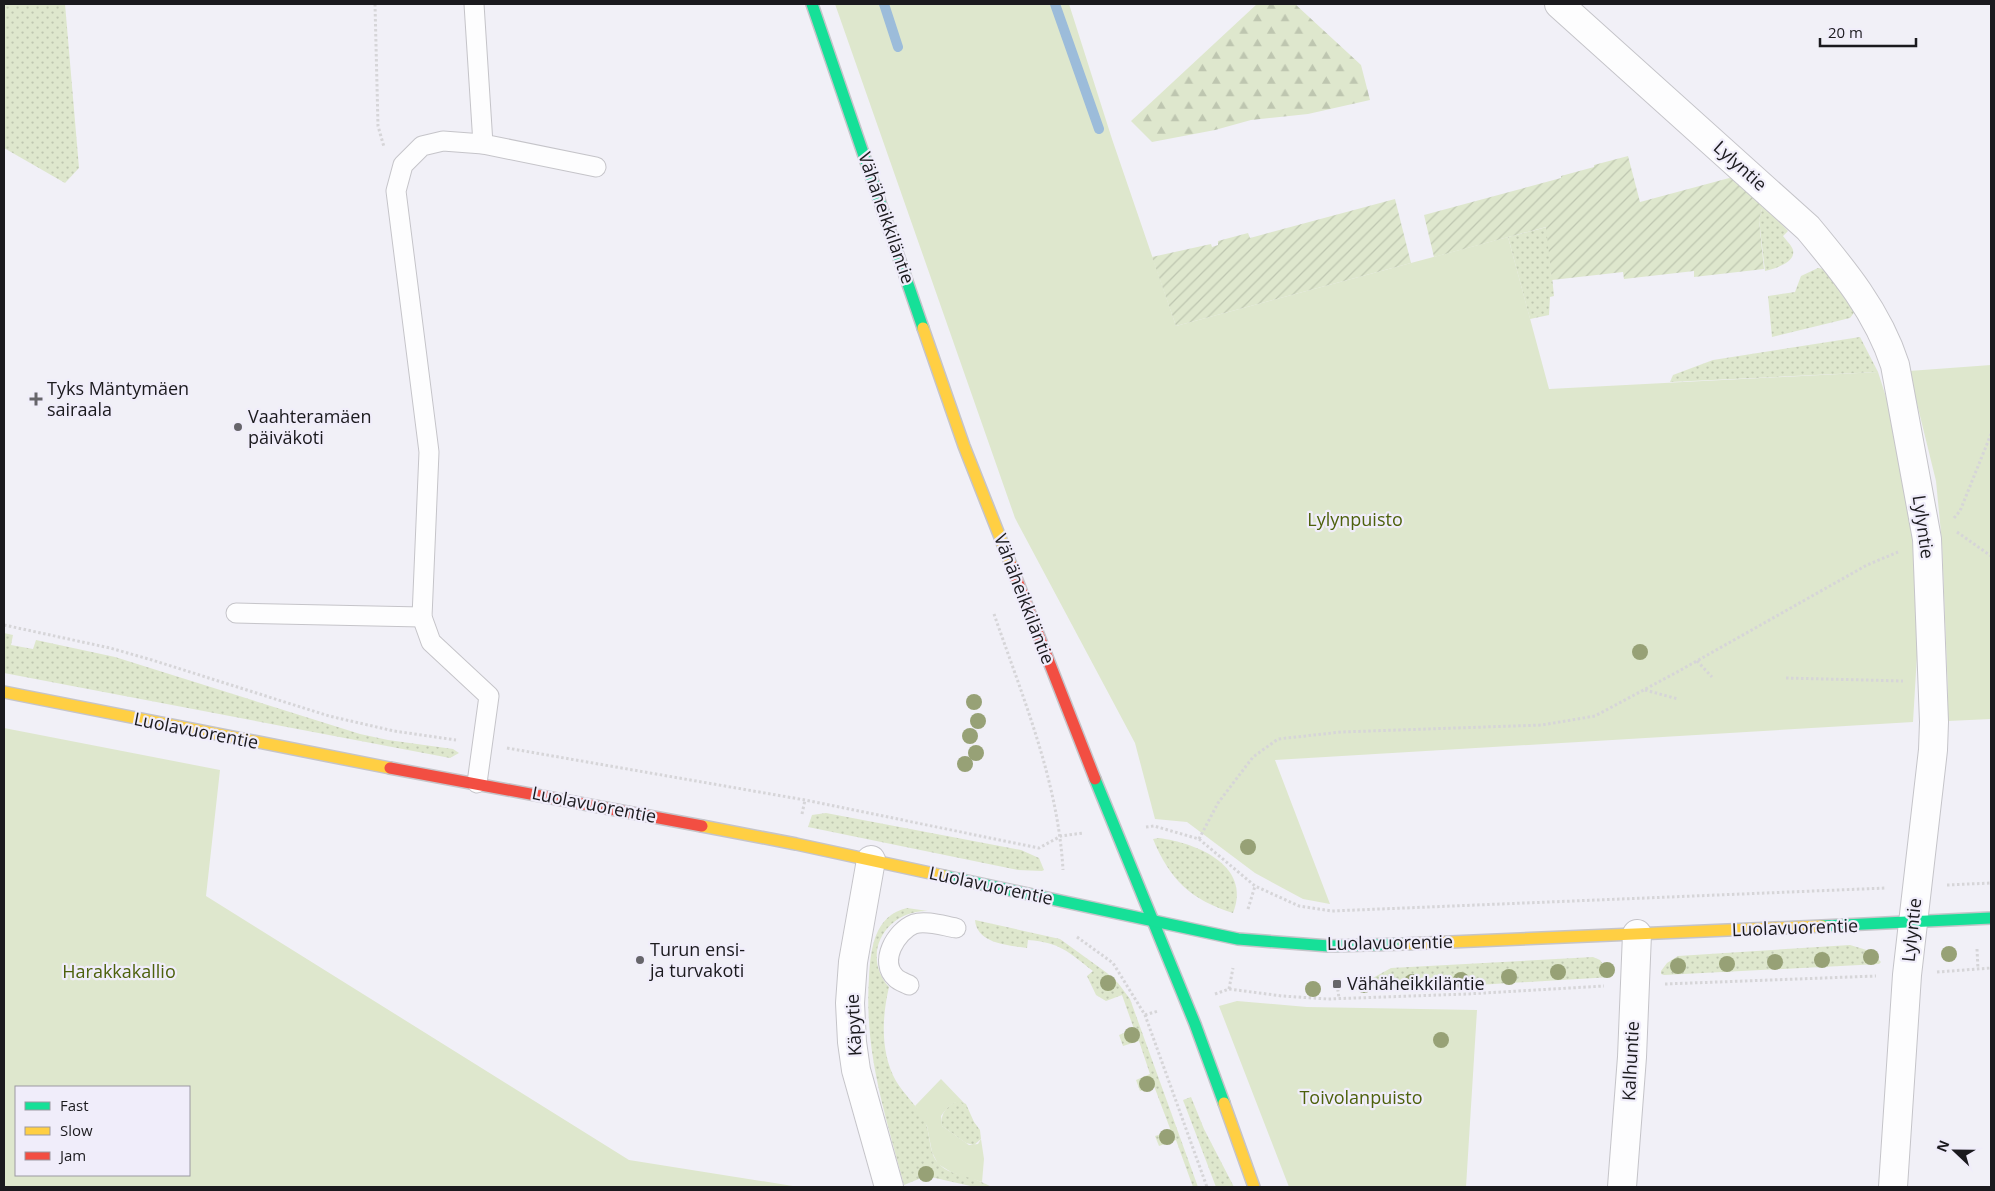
<svg xmlns="http://www.w3.org/2000/svg" width="1995" height="1191" viewBox="0 0 1995 1191" font-family="'Open Sans',sans-serif">
	<style>
		.grass { fill: url(#grass-dots) }
		.forest { fill: url(#forest-firs) }
		.park { fill: #dee7cd; fill-rule: evenodd }
		.garden { fill: url(#garden-furrows) }
		.lines { fill: none; stroke-linecap: round; stroke-linejoin: round }
		.stream { stroke: #9cbcda; stroke-width: 10 }
		.lane-casing { stroke: #c5c4c9; stroke-width: 21 }
		.street-casing { stroke: #c5c4c9; stroke-width: 30 }
		.fast-casing { stroke: #c5c4c9; stroke-width: 14 }
		.slow-casing { stroke: #c5c4c9; stroke-width: 14 }
		.jam-casing { stroke: #c5c4c9; stroke-width: 14 }
		.path { stroke: #d6d5d8; stroke-width: 3; stroke-dasharray: 2.5 2.5; stroke-linecap: butt }
		.lane { stroke: #fdfdfe; stroke-width: 19 }
		.street { stroke: #fdfdfe; stroke-width: 28 }
		.fast { stroke: #16e098; stroke-width: 11 }
		.slow { stroke: #ffcf43; stroke-width: 11 }
		.jam { stroke: #f24e42; stroke-width: 11 }
		.tree { fill: #97a176 }
		.poi-dot { fill: #66656a; stroke: #f0edfa; stroke-width: 2 }
		.labels { text-anchor: middle; stroke-width: 4.5; stroke-linejoin: round; paint-order: stroke }
		.street-label { font-size: 18px; fill: #1b1a1e; stroke: #f0edfa }
		.poi-label { font-size: 18px; fill: #1b1a1e; stroke: #f0edfa; text-anchor: start }
		.park-label { font-size: 18px; fill: #4d610c; stroke: #f0edfa }
	</style>
	<defs>
		<pattern id="grass-dots" width="8" height="8" patternUnits="userSpaceOnUse" patternTransform="scale(1.25)"><rect width="8" height="8" fill="#dee7cd"/><path d="M2 2h.1M6 6h.1" fill="none" stroke="#bec6b0" stroke-width="1.8" stroke-linecap="round"/></pattern>
		<pattern id="forest-firs" width="22" height="20" patternUnits="userSpaceOnUse" patternTransform="scale(1.25)"><rect width="22" height="20" fill="#dee7cd"/><path d="M5 1l3.5 6h-7zM16 11l3.5 6h-7z" fill="#bec6b0"/></pattern>
		<pattern id="garden-furrows" width="10" height="10" patternUnits="userSpaceOnUse" patternTransform="scale(1.25)"><rect width="10" height="10" fill="#dee7cd"/><path d="M-1 1l2-2M0 10L10 0M9 11l2-2" fill="none" stroke="#bec6b0"/></pattern>
	</defs>
	<rect width="100%" height="100%" fill="#f1f0f7"/>
	<g class="grass">
		<path d="M4 4H65L79 168 65 183 4 148Z"/>
		<path d="M1763 205 1788 231 1783 236C1786 240 1792 246 1793 250 1796 263 1773 269 1765 271L1759 220Z"/>
		<path d="M1547 227 1554 296 1550 297 1549 315 1530 319 1508 237Z"/>
		<path d="M1818 268 1825 269 1856 310 1850 318 1772 337 1768 296 1795 292 1801 276Z"/>
		<path d="M1860 337 1878 372 1670 382 1673 375 1713 360Z"/>
		<path d="M4 633 13 635 11 645 33 649 36 640 115 657 360 734 388 740 453 749 459 753 450 758 4 673Z"/>
		<path d="M826 813 1021 850 1039 858 1044 870 1042 871 1018 870 808 827 812 815Z"/>
		<path d="M1159 838C1196 843 1252 865 1233 913 1191 900 1170 880 1153 839Z"/>
		<path d="M907 908 928 911C886 910 860 954 889 987 882 1017 880 1052 896 1081 904 1095 918 1106 925 1121 931 1135 928 1153 939 1164 947 1173 957 1173 967 1176 975 1179 984 1183 992 1187H975L926 1176 904 1185C885 1113 864 1053 869 977 871 948 874 916 907 908Z"/>
		<path d="M975 920 1060 939 1107 973 1118 983 1130 999 1198 1187H1193L1176 1140 1159 1146 1155 1136 1171 1131 1154 1086 1140 1091 1136 1080 1150 1074 1139 1041 1123 1046 1119 1035 1134 1029 1122 995 1106 1001 1096 995 1087 976 1093 971C1067 951 1061 943 1028 940L1027 948C1008 945 977 944 975 920Z"/>
		<path d="M1850 945 1870 951 1881 962 1879 964 1664 975 1661 974V971L1667 963 1678 956Z"/>
		<path d="M1593 957 1600 960 1612 977 1477 985 1356 990V979H1371L1391 968Z"/>
		<path d="M1191 1097 1204 1129 1234 1187H1216L1183 1100Z"/>
		<path d="M960 1101 966 1104 974 1122 980 1130 981 1139 974 1145 966 1143 942 1126C939 1115 949 1102 960 1101Z"/>
	</g>
	<path class="forest" d="M1257 4H1295L1361 65 1370 100 1308 114 1251 120 1215 130 1152 142 1131 121Z"/>
	<g class="park">
		<path d="M835 4H1069L1112 139 1176 326 1508 237 1549 389 1878 372 1895 425 1912 529 1919 622 1913 722 1275 760 1330 904 1303 899 1255 873 1187 822 1155 819 1135 743 1015 518Z"/>
		<path d="M1991 365V719L1948 721V693L1942 543 1936 481 1909 371Z"/>
		<path d="M4 728 220 770 206 896 629 1160 799 1187H4ZM16 1087H189V1175H16Z"/>
		<path d="M1237 1001 1307 1007 1477 1010 1466 1187H1289L1219 1006Z"/>
		<path d="M941 1079 964 1103C953 1099 947 1108 941 1116L942 1126 969 1145 978 1144 981 1139 984 1159 982 1182 951 1172 938 1164 932 1152 927 1126 915 1106Z"/>
	</g>
	<g class="garden">
		<path d="M1628 156 1640 202 1733 177 1763 205 1759 220 1764 269 1694 277V271L1624 279 1623 272 1552 280 1546 227 1434 257 1424 215 1561 178V176L1594 167V165Z"/>
		<path d="M1395 199 1411 263 1176 326 1152 257 1211 244 1212 247 1218 245V241L1248 233 1250 238Z"/>
	</g>
	<g class="lines">
		<g class="stream">
			<path d="M884 4 898 47"/>
			<path d="M1055 4 1099 129"/>
		</g>
		<g class="lane-casing">
			<g id="lane">
				<path d="M474 4 483 144"/>
				<path d="M236 613 422 617"/>
				<path d="M477 783 489 696 431 642 422 617 429 452 396 191 403 165 422 146 443 141 483 144 596 167"/>
				<path d="M909 985C905 983 899 981 896 978 878 962 896 931 914 924 926 920 944 926 956 928"/>
			</g>
		</g>
		<g class="street-casing">
			<g id="street">
				<path d="M1559 4 1808 228C1843 270 1878 312 1895 365L1927 539 1934 722 1933 750 1907 975 1893 1187"/>
				<path d="M871 860 853 962 850 1003 852 1042 856 1070 889 1187"/>
				<path d="M1622 1187 1632 1057 1637 934"/>
			</g>
		</g>
		<g class="fast-casing">
			<g id="fast">
				<path d="M812 4 923 328"/>
				<path d="M1095 779 1195 1024 1224 1103"/>
				<path d="M944 876 1238 939 1329 946 1404 944"/>
				<path d="M1822 926 1991 918"/>
			</g>
		</g>
		<g class="slow-casing">
			<g id="slow">
				<path d="M923 328 964 446 1011 565"/>
				<path d="M4 692 390 768"/>
				<path d="M702 826 796 844 944 876"/>
				<path d="M1404 944 1822 926"/>
				<path d="M1224 1103 1254 1187"/>
			</g>
		</g>
		<g class="jam-casing">
			<g id="jam">
				<path d="M1011 565 1095 779"/>
				<path d="M390 768 702 826"/>
			</g>
		</g>
		<g class="path">
			<path d="M375 4 378 126 384 147"/>
			<path d="M1954 518 1960 511 1991 434"/>
			<path d="M1957 532 1991 556"/>
			<path d="M994 614C1023 698 1058 781 1063 870"/>
			<path d="M4 625 110 648 152 660 329 716 394 731 456 740"/>
			<path d="M1697 661 1712 677"/>
			<path d="M1786 678 1903 681"/>
			<path d="M1645 690 1678 699"/>
			<path d="M507 748 805 800 1039 848 1061 836 1083 833"/>
			<path d="M802 814 805 800"/>
			<path d="M1146 827 1154 826 1199 839 1255 886 1299 906 1332 911 1886 888"/>
			<path d="M1199 839 1218 803 1253 757 1278 739 1341 732 1542 725 1595 716 1679 671 1867 565 1898 552"/>
			<path d="M1947 885 1991 883"/>
			<path d="M1248 909 1255 886"/>
			<path d="M1077 937 1113 963 1145 1015 1207 1187"/>
			<path d="M1977 949 1978 969"/>
			<path d="M1937 972 1991 968"/>
			<path d="M1337 984 1339 998"/>
			<path d="M1665 984 1876 976"/>
			<path d="M1229 989 1233 968"/>
			<path d="M1215 994 1229 989 1282 996 1328 999 1467 994 1604 986"/>
			<path d="M1145 1015 1158 1011"/>
		</g>
		<use href="#lane" class="lane"/>
		<use href="#street" class="street"/>
		<use href="#fast" class="fast"/>
		<use href="#slow" class="slow"/>
		<use href="#jam" class="jam"/>
	</g>
	<g class="tree">
		<circle cx="1640" cy="652" r="8"/>
		<circle cx="974" cy="702" r="8"/>
		<circle cx="978" cy="721" r="8"/>
		<circle cx="970" cy="736" r="8"/>
		<circle cx="976" cy="753" r="8"/>
		<circle cx="965" cy="764" r="8"/>
		<circle cx="1248" cy="847" r="8"/>
		<circle cx="1949" cy="954" r="8"/>
		<circle cx="1871" cy="957" r="8"/>
		<circle cx="1822" cy="960" r="8"/>
		<circle cx="1775" cy="962" r="8"/>
		<circle cx="1727" cy="964" r="8"/>
		<circle cx="1678" cy="966" r="8"/>
		<circle cx="1607" cy="970" r="8"/>
		<circle cx="1558" cy="972" r="8"/>
		<circle cx="1509" cy="977" r="8"/>
		<circle cx="1461" cy="980" r="8"/>
		<circle cx="1412" cy="982" r="8"/>
		<circle cx="1108" cy="983" r="8"/>
		<circle cx="1364" cy="985" r="8"/>
		<circle cx="1313" cy="989" r="8"/>
		<circle cx="1132" cy="1035" r="8"/>
		<circle cx="1441" cy="1040" r="8"/>
		<circle cx="1147" cy="1084" r="8"/>
		<circle cx="1167" cy="1137" r="8"/>
		<circle cx="926" cy="1174" r="8"/>
	</g>
	<g class="poi-dot">
		<path d="M33.5 391.5h5v5h5v5h-5v5h-5v-5h-5v-5h5z"/>
		<circle cx="238" cy="427" r="5"/>
		<circle cx="640" cy="960" r="5"/>
		<rect x="1332" y="979" width="10" height="10" rx="2.5"/>
	</g>
	<g class="labels">
		<g class="street-label">
			<text transform="translate(1740 166) rotate(42)" y="6">Lylyntie</text>
			<text transform="translate(886 218) rotate(71)" y="6">Vähäheikkiläntie</text>
			<text transform="translate(1923 527) rotate(82)" y="6">Lylyntie</text>
			<text transform="translate(1024 599) rotate(69)" y="6">Vähäheikkiläntie</text>
			<text transform="translate(196 731) rotate(11)" y="6">Luolavuorentie</text>
			<text transform="translate(594 805) rotate(11)" y="6">Luolavuorentie</text>
			<text transform="translate(991 886) rotate(12)" y="6">Luolavuorentie</text>
			<text transform="translate(1795 928) rotate(-2)" y="6">Luolavuorentie</text>
			<text transform="translate(1912 930) rotate(-84)" y="6">Lylyntie</text>
			<text transform="translate(1390 943) rotate(-1)" y="6">Luolavuorentie</text>
			<text transform="translate(854 1025) rotate(-93)" y="6">Käpytie</text>
			<text transform="translate(1631 1061) rotate(-87)" y="6">Kalhuntie</text>
		</g>
		<g class="poi-label">
			<text x="47" y="395">Tyks Mäntymäen<tspan x="47" dy="21">sairaala</tspan></text>
			<text x="248" y="423">Vaahteramäen<tspan x="248" dy="21">päiväkoti</tspan></text>
			<text x="650" y="956">Turun ensi-<tspan x="650" dy="21">ja turvakoti</tspan></text>
			<text x="1347" y="990">Vähäheikkiläntie</text>
		</g>
		<g class="park-label">
			<text x="1355" y="526">Lylynpuisto</text>
			<text x="119" y="978">Harakkakallio</text>
			<text x="1361" y="1104">Toivolanpuisto</text>
		</g>
	</g>
	<rect width="1995" height="1191" fill="none" stroke="#1b1a1e" stroke-width="10"/>
	<rect x="15" y="1086" width="175" height="90" fill="#f0edfa" stroke="#9b99a2"/>
	<rect x="25" y="1102" width="25" height="8" fill="#16e098" stroke="#9b99a2"/>
	<text x="60" y="1111" font-size="15" fill="#1b1a1e">Fast</text>
	<rect x="25" y="1127" width="25" height="8" fill="#ffcf43" stroke="#9b99a2"/>
	<text x="60" y="1136" font-size="15" fill="#1b1a1e">Slow</text>
	<rect x="25" y="1152" width="25" height="8" fill="#f24e42" stroke="#9b99a2"/>
	<text x="60" y="1161" font-size="15" fill="#1b1a1e">Jam</text>
	<g transform="translate(1955 1151) rotate(292)" stroke="#f0edfa" stroke-width="4" paint-order="stroke">
	<path d="M0-4L9 19L0 12L-9 19Z" fill="#1b1a1e"/>
	<text y="-8" font-size="14" font-weight="bold" text-anchor="middle" fill="#1b1a1e">N</text>
	</g>
	<path d="M1820 38v8h96v-8" fill="none" stroke="#1b1a1e" stroke-width="2.5"/>
	<text x="1828" y="38" font-size="15" fill="#1b1a1e" stroke="#f0edfa" stroke-width="4" paint-order="stroke">20 m</text>
</svg>
